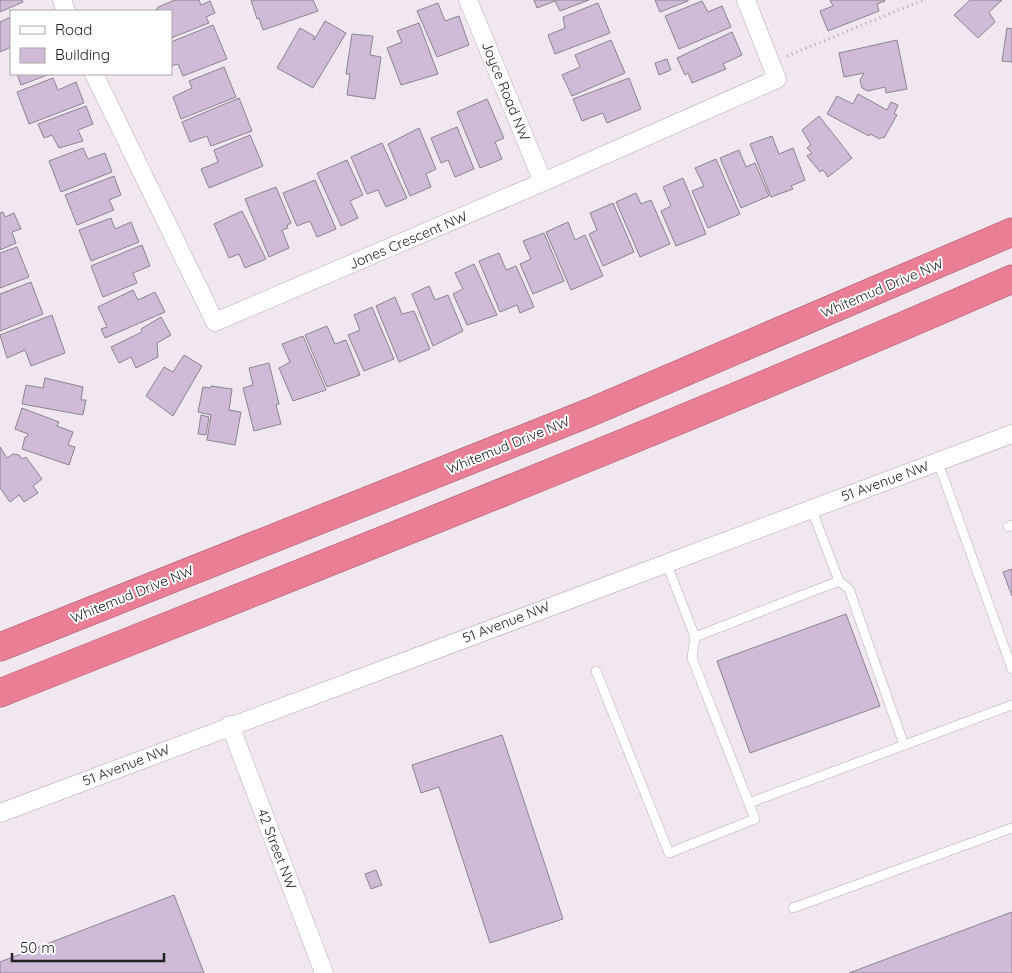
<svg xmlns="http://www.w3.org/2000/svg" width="1012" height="973" viewBox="0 0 1012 973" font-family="Quicksand,sans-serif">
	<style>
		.building { fill: #cfbad8; stroke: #8c848f }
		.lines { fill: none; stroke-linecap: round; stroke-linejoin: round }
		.lane-casing { stroke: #b7adb7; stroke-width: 10 }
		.street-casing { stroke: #b7adb7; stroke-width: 19 }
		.highway-casing { stroke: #a55e6e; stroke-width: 29 }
		.path { stroke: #aea6ae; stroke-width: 3; stroke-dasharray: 1 4; stroke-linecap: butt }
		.lane { stroke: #fff; stroke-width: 9 }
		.street { stroke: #fff; stroke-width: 18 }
		.highway { stroke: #ea7e95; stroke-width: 28 }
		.labels { text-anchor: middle; stroke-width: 4; stroke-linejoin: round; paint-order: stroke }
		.street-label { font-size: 14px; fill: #252225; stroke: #fff }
	</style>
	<rect width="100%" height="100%" fill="#f1e7f1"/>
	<g class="building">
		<path d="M0 0H22L23 2 0 12Z"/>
		<path d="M175 0H199L201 5 210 1 215 13 206 17 209 23 171 38V11L156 10 158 7Z"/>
		<path d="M251 0H313L318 11 263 30 259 18 257 19Z"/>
		<path d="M534 0H589L560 11 555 1 537 8Z"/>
		<path d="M655 0H688V1L660 12Z"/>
		<path d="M830 0H884L885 1 877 4 879 11 828 31 820 11 833 6Z"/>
		<path d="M970 0H1002L989 12 995 22 978 38 954 15Z"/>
		<path d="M702 1 708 12 722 6 731 27 679 49 665 16Z"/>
		<path d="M438 3 445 21 459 16 469 45 437 57 417 11Z"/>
		<path d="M598 3 610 33 555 54 548 35 565 28 563 17Z"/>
		<path d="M11 17V47L0 52V22Z"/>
		<path d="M325 21 346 33 313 88 277 68 300 28 314 36V40Z"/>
		<path d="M419 23 438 74 401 85 387 48 402 42 397 31Z"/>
		<path d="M213 25 227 59 183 76 178 64 171 66V42Z"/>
		<path d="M1007 28 1012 29V62L1002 61Z"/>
		<path d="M732 32 742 55 723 64 726 69 692 83 688 73 685 75 677 58Z"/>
		<path d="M352 34 373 36 370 55 381 57 375 99 347 95 350 74H346Z"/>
		<path d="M611 40 625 73 572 96 562 75 580 67 575 55Z"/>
		<path d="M897 40 907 89 886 93 885 87 868 91 862 88 860 80 864 73 844 77 839 53Z"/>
		<path d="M667 59 671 70 659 75 655 63Z"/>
		<path d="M224 67 236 97 181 119 173 97 192 88 189 81Z"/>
		<path d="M17 74H50L21 85Z"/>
		<path d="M53 78 58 90 76 82 84 103 29 124 17 92Z"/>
		<path d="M629 78 641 109 607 123 603 113 582 121 573 99Z"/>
		<path d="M858 94 887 110 891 102 898 105 894 114 897 115 884 138 882 137 880 139 870 134 869 136 827 114 837 96 853 104Z"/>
		<path d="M239 98 252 131 211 146 207 136 190 142 182 122Z"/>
		<path d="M487 99 504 138 495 142 502 159 480 168 457 112Z"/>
		<path d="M86 106 93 124 78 130 83 141 59 148 52 135 44 138 38 124Z"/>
		<path d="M819 116 852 158 828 177 823 170 820 172 807 156 812 153 807 148 811 145 802 130Z"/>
		<path d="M457 127 474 169 455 177 448 160 441 163 431 138Z"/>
		<path d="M419 128 436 169 426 174 431 187 410 196 388 144Z"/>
		<path d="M250 135 263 166 209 188 201 169 218 162 214 150Z"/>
		<path d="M772 136 779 154 793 148 805 180 791 186 793 189 771 197 750 144Z"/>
		<path d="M382 143 407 198 386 207 378 190 367 194 351 157Z"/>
		<path d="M83 148 88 159 105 153 112 172 61 192 49 161Z"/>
		<path d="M739 150 746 167 755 163 769 196 741 208 720 158Z"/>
		<path d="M716 159 740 214 708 228 692 191 704 186 695 168Z"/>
		<path d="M347 160 363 195 350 201 358 218 341 226 317 173Z"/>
		<path d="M114 176 121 195 109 200 114 210 77 225 65 195Z"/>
		<path d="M683 178 706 234 676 246 661 211 671 206 663 187Z"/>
		<path d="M315 180 336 229 317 237 310 221 297 226 283 193Z"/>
		<path d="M276 187 291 223 287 225 288 228 282 230 289 248 269 257 245 199Z"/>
		<path d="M636 193 641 204 651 200 670 244 640 257 616 202Z"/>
		<path d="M613 203 634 252 603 266 589 234 597 230 590 213Z"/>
		<path d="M242 211 266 259 245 268 239 254 229 258 214 224Z"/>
		<path d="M3 212 5 217 14 213 21 229 12 232 16 243 0 250V213Z"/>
		<path d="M111 218 115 229 131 222 139 242 91 261 79 230Z"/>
		<path d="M568 222 575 240 585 235 603 276 571 290 546 232Z"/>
		<path d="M544 233 564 281 533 294 520 264 531 259 523 241Z"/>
		<path d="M142 245 150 266 133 273 137 283 103 297 91 266Z"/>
		<path d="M17 247 29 277 0 288V253Z"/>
		<path d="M499 253 506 270 516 266 534 307 520 313 517 305 500 312 479 261Z"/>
		<path d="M474 264 497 315 467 325 453 294 463 289 455 273Z"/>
		<path d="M31 282 43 314 0 331V294Z"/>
		<path d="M429 286 435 300 448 295 463 331 433 346 412 294Z"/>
		<path d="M133 290 138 300 155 292 165 312 105 338 101 329 107 327 98 307Z"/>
		<path d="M395 297 402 314 414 311 430 349 399 362 376 306Z"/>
		<path d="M372 307 394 359 364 371 348 335 360 330 354 315Z"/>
		<path d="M52 315 65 353 31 366 25 350 7 358 0 335Z"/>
		<path d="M161 317 171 335 157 343 158 357 136 368 131 357 119 363 111 347 142 332 141 329Z"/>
		<path d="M327 326 335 344 346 340 360 375 327 387 305 335Z"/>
		<path d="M303 336 326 390 293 401 279 368 290 362 282 344Z"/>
		<path d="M184 355 202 366 173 416 146 396 164 367 173 372Z"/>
		<path d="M269 363 279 404 276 405 281 424 254 431 243 388 253 385 249 368Z"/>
		<path d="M45 378 83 387 81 400H86L83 415 22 404 26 385 43 388Z"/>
		<path d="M211 386 232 389 229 410 241 412 235 445 207 440 211 415 198 412 203 387 210 388Z"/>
		<path d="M22 408 59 422 57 426 73 432 68 445 75 447 69 465 22 449 25 437H27L28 434 15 429Z"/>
		<path d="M201 415 209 417 206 435 198 434Z"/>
		<path d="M0 447 7 458 13 454 19 455 22 459 26 457 42 479 33 486 38 493 24 502 19 495 10 502 0 488Z"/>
		<path d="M1012 569V596L1003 572Z"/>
		<path d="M846 614 880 706 750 753 717 661Z"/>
		<path d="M502 735 563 919 490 943 439 787 421 793 412 765Z"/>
		<path d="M376 870 382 885 371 889 365 874Z"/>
		<path d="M174 895 204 973H0V962Z"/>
		<path d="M1012 912V973H849Z"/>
	</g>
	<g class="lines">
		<g class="lane-casing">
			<g id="lane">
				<path d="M938 462 1012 669"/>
				<path d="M1008 527 1012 525"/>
				<path d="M666 562 695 637 839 581 811 508"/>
				<path d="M839 581 849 589 904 745"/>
				<path d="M596 671 669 853 755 819 692 658 695 637"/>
				<path d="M749 803 1012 705"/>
				<path d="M793 908 1012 828"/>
			</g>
		</g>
		<g class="street-casing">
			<g id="street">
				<path d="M62 0 66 11"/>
				<path d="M468 0 543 182"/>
				<path d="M94 74 215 322 543 182 777 79 746 0"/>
				<path d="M230 725 324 973"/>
				<path d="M0 813 1012 434"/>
			</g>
		</g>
		<g class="highway-casing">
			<g id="highway">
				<path d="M0 647 591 412 1012 232"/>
				<path d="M0 693C339 558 678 425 1012 279"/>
			</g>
		</g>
		<path class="path" d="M787 56 923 0"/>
		<use href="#lane" class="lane"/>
		<use href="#street" class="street"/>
		<use href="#highway" class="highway"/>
	</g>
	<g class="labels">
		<g class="street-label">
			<text transform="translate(506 91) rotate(68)" y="5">Joyce Road NW</text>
			<text transform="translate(408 240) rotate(-23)" y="5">Jones Crescent NW</text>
			<text transform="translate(882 288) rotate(-23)" y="5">Whitemud Drive NW</text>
			<text transform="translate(508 445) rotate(-22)" y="5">Whitemud Drive NW</text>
			<text transform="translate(885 481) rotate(-20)" y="5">51 Avenue NW</text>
			<text transform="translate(132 594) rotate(-22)" y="5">Whitemud Drive NW</text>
			<text transform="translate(506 622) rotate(-21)" y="5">51 Avenue NW</text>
			<text transform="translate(126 765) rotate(-21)" y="5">51 Avenue NW</text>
			<text transform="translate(277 849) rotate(69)" y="5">42 Street NW</text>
		</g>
	</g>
	<rect x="10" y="10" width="162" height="65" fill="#ffffff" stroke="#a8a7a8"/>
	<rect x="20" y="26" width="25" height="8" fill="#ffffff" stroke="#a8a7a8"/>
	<text x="55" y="35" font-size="15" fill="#252225">Road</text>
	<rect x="20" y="48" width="25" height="15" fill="#cfbad8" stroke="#a8a7a8"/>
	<text x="55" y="60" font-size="15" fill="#252225">Building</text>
	<path d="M12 953v8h152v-8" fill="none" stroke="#252225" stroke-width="2.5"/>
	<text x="20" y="953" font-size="15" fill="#252225" stroke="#ffffff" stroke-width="4" paint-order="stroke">50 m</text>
</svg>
